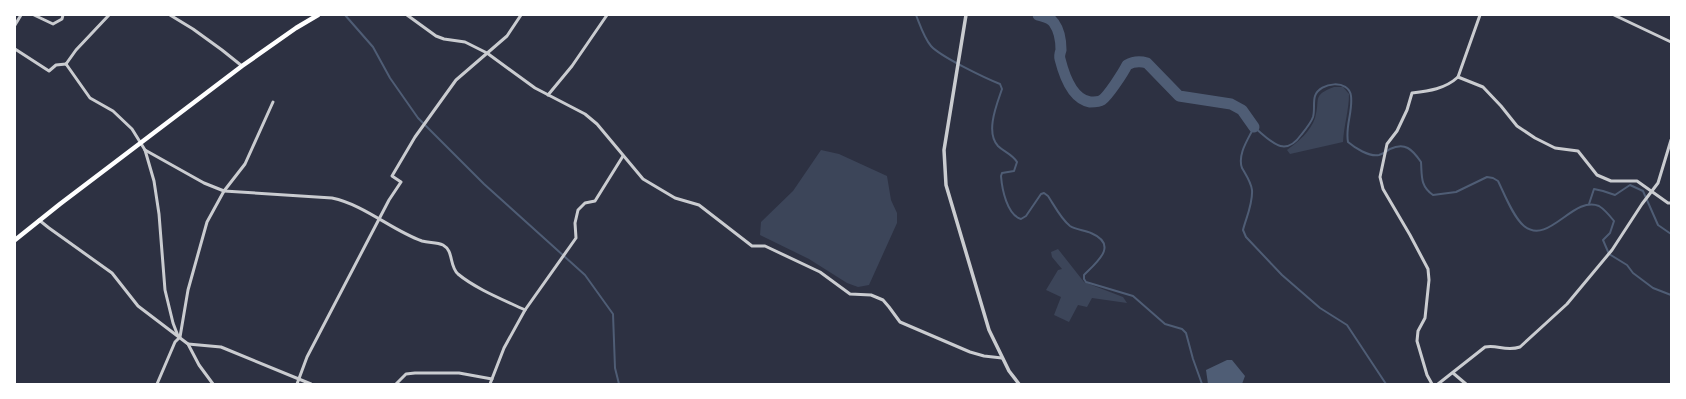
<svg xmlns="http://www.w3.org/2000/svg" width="1686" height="399" viewBox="0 0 1686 399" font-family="Helvetica,sans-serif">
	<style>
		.green { fill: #3c4559 }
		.water { fill: #4f5d75 }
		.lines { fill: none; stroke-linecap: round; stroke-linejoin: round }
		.stream { stroke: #4f5d75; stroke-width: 2 }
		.river { stroke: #4f5d75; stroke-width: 11 }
		.minor { stroke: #caccd0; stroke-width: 3 }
		.tertiary { stroke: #caccd0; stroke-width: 3.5 }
		.primary { stroke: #fff; stroke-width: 4.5 }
	</style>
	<rect width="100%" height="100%" fill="#2d3142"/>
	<g class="green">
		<path d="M1334 87H1343L1349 94C1349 110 1344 125 1343 142L1290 154 1287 150C1298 142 1311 131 1315 118 1321 98 1311 96 1334 87Z"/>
		<path d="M821 150 839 154 887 176 891 200 897 213V223L869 285 858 287 847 283 809 259 760 235 761 222 793 191Z"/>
		<path d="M1058 249 1084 282 1123 297 1127 303 1092 298 1087 307 1078 305 1069 322 1054 315 1061 297 1046 290 1058 270 1062 269 1052 257 1051 252Z"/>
	</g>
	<path class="water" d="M1227 360H1232L1245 376 1242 384H1208L1206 370Z"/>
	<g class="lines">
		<g class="stream">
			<path d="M345 15 373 47 390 78 418 118 484 184 585 275 613 314 615 368 619 384"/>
			<path d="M916 15C920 25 924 38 931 46 941 57 985 78 1000 84L1002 89C997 104 985 132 998 146 1004 152 1012 154 1017 162L1014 171 1002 173 1001 176C1002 189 1007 215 1021 219L1026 216 1041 194 1044 193 1048 196C1054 205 1061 219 1070 226 1076 230 1085 230 1091 233 1119 245 1097 262 1084 275V279L1086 282 1133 296 1165 324 1182 329 1186 333 1193 359 1202 384"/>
			<path d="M1589 204 1594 189 1603 191 1615 195 1630 185 1643 191 1658 225 1671 234"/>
			<path d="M1386 384 1347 325 1320 308 1282 275 1246 237 1243 230C1246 218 1253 204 1252 190 1251 182 1246 175 1242 168 1237 154 1249 138 1254 127 1270 140 1284 159 1301 135 1305 130 1311 123 1313 117 1315 110 1313 102 1315 96 1320 82 1349 79 1351 96 1353 112 1345 126 1348 142 1355 148 1369 157 1379 155 1383 154 1387 151 1390 149 1405 142 1412 149 1421 162 1422 176 1420 186 1433 195L1456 192 1487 177 1493 178 1498 181C1504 193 1513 217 1524 226 1549 246 1573 195 1599 206 1604 209 1610 216 1614 221L1610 233 1603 240 1609 254 1627 265 1633 273 1653 288 1671 295"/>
		</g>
		<path class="river" d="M1038 15C1044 17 1050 17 1054 23 1059 30 1061 41 1061 50 1060 53 1059 56 1060 59 1064 75 1072 99 1090 102 1093 102 1099 102 1102 100 1108 96 1123 73 1127 65 1134 61 1140 61 1147 63L1179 96 1231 104 1242 110 1254 127"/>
		<g class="minor">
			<path d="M34 15 53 24 62 19 63 15"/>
			<path d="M170 15 193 29 222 50 242 66"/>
			<path d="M407 15 436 36 444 39 465 42 487 53 535 88 585 114 597 124 643 179 675 198 699 205 752 246H765L820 272 850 294 871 295 883 300 889 307 900 322 970 352 984 356 1002 358"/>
			<path d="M1614 15 1671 42"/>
			<path d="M15 25 21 15"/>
			<path d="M15 49 49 71 56 65 66 64"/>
			<path d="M66 64 90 98 113 111 132 129 145 150 154 181 159 214 165 290 173 323 178 336"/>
			<path d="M66 64 76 50 109 15"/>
			<path d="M1458 77 1483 87 1501 106 1517 126 1535 138 1555 148 1578 151 1597 175 1611 181H1637L1668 203H1671"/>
			<path d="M548 95 572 66 607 15"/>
			<path d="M145 150 204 183 224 191 332 198C365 205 391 230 422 241 429 243 437 242 443 245 454 251 449 266 458 274 476 289 504 300 525 310"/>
			<path d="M39 220 49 228 112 273 138 306 188 344 199 365 213 384"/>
			<path d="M188 344 221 347 311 384"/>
			<path d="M1453 373 1466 384"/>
			<path d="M157 384 175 342 180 337 188 290 207 222 224 191 245 164 273 102"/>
			<path d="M297 384 307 357 389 200 401 182 392 176 415 137 456 80 507 36 521 15"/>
			<path d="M396 384 406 374 415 373H459L492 379"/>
			<path d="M490 384 504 348 525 310 576 238 575 223 578 210 585 203 595 201 623 156"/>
			<path d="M1432 384 1427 375 1417 341 1418 331 1425 318 1429 280 1428 269 1410 235 1383 189 1380 177 1387 144 1397 131 1407 110 1412 93C1429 91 1445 89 1458 77L1480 15"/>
			<path d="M1438 384 1485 347C1497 344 1505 352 1520 347L1567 304 1612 250 1642 204 1658 183 1671 140"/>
		</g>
		<path class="tertiary" d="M966 15 944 150 946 185 989 330 1009 371 1019 384"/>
		<path class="primary" d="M15 240 60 204 242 66 296 28 318 15"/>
	</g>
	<rect width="1686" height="399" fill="none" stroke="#ffffff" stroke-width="32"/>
</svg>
